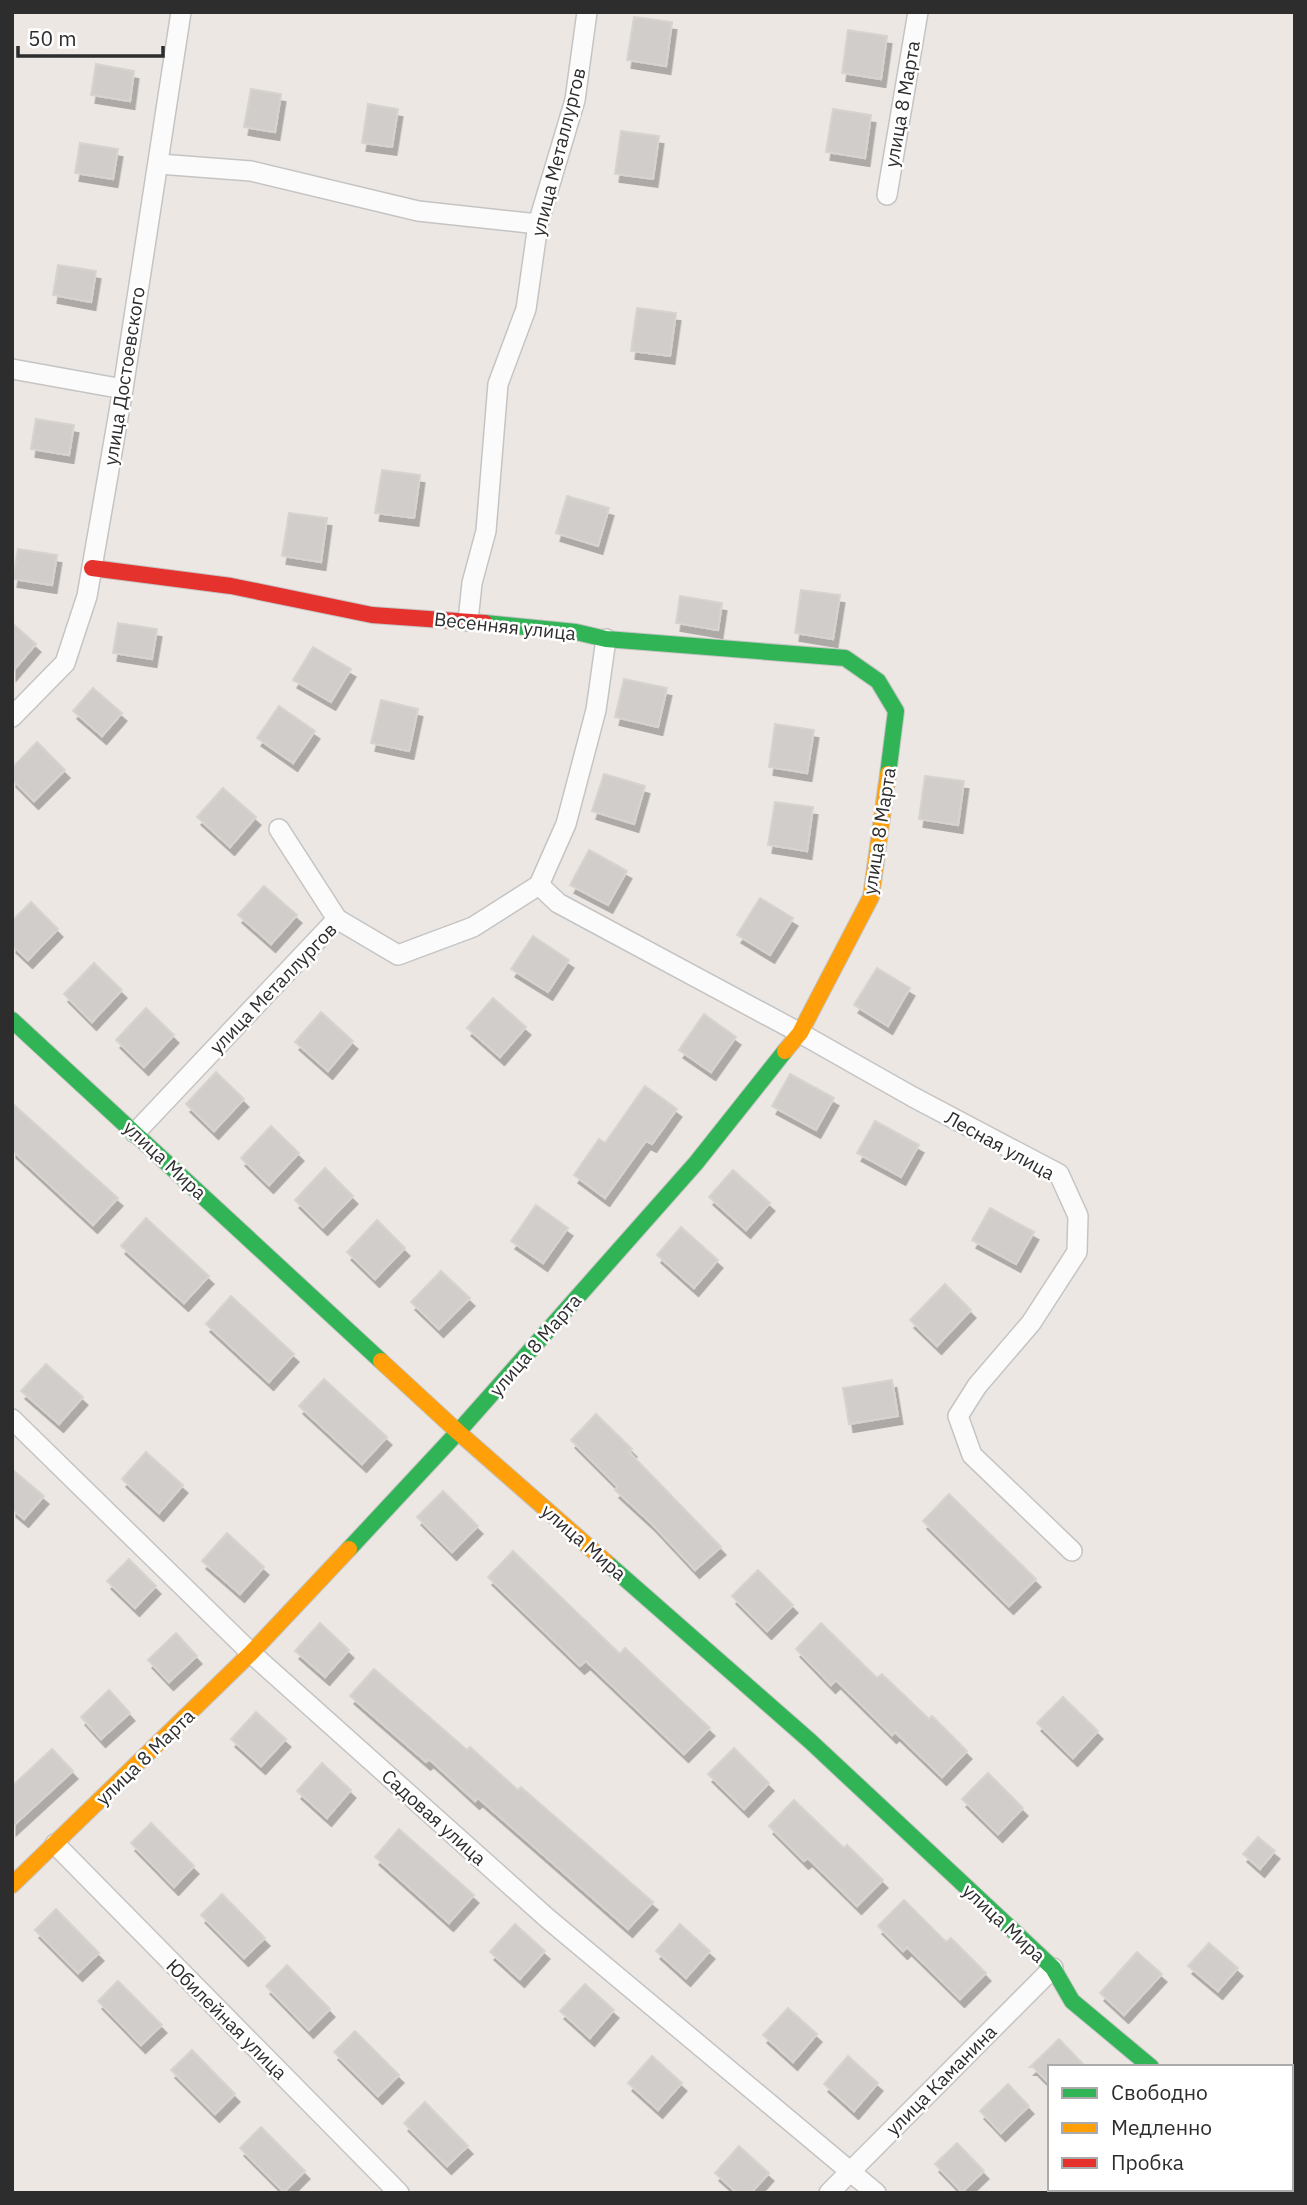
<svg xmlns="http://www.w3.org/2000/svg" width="1307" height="2205" viewBox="0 0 1307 2205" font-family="'IBM Plex Sans',sans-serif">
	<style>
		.building { fill: #d0cdca; stroke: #d7d3cf; stroke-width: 2; filter: url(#shadow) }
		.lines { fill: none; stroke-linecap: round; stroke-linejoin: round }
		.street-casing { stroke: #c5c4c4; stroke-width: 22 }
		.fast-casing { stroke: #c5c4c4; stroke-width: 18 }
		.slow-casing { stroke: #c5c4c4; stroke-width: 18 }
		.jam-casing { stroke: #c5c4c4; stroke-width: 18 }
		.street { stroke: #fcfbfb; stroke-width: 19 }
		.fast { stroke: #30b455; stroke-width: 16 }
		.slow { stroke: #ff9f0a; stroke-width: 16 }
		.jam { stroke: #e5322d; stroke-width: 16 }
		.labels { text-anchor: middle; stroke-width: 5; stroke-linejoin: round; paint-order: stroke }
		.street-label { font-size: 19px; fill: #2d2d2d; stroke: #fff }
	</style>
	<defs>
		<filter id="shadow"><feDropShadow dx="4.5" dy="8" stdDeviation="0" flood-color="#0004"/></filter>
	</defs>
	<rect width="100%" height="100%" fill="#ece7e3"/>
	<g class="building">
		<path d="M634 17 672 22 666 66 627 60Z"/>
		<path d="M848 30 887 36 881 79 842 73Z"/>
		<path d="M96 64 134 71 130 101 91 95Z"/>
		<path d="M251 89 281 94 275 132 244 127Z"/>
		<path d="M368 104 398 109 392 147 362 143Z"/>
		<path d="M833 109 871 115 865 158 826 152Z"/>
		<path d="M621 131 659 136 653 179 615 174Z"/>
		<path d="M80 143 118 149 113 179 75 173Z"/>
		<path d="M58 265 96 271 91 302 53 295Z"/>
		<path d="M637 308 676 313 670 356 631 351Z"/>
		<path d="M36 419 74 425 69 455 31 449Z"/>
		<path d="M382 470 420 475 414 518 375 513Z"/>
		<path d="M567 496 609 508 598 546 556 533Z"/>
		<path d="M289 513 327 518 321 562 282 556Z"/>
		<path d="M18 549 57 555 52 585 13 579Z"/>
		<path d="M801 590 840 595 833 639 795 633Z"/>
		<path d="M680 596 722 603 718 630 676 623Z"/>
		<path d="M12 623 36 644 12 672Z"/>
		<path d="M118 623 157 629 152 659 113 653Z"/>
		<path d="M313 647 351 669 331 702 293 680Z"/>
		<path d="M624 679 667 688 658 727 615 717Z"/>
		<path d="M93 688 122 713 102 736 73 711Z"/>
		<path d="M381 700 418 709 409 751 371 743Z"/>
		<path d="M279 706 315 731 293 763 257 738Z"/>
		<path d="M775 724 814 730 807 773 769 767Z"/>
		<path d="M37 742 65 770 34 801 12 779V768Z"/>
		<path d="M604 774 645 786 634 824 592 811Z"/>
		<path d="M925 776 964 781 958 825 919 819Z"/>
		<path d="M223 788 256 817 230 847 197 817Z"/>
		<path d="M775 802 813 807 807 851 768 845Z"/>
		<path d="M589 850 627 871 608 905 570 885Z"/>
		<path d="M264 886 297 915 271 944 238 915Z"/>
		<path d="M760 898 793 918 770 955 737 935Z"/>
		<path d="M31 902 58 929 28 960 12 945V921Z"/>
		<path d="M533 936 569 960 548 992 511 969Z"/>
		<path d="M94 963 122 990 92 1022 64 994Z"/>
		<path d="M877 968 910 988 888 1026 854 1005Z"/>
		<path d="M493 998 526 1027 500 1057 467 1028Z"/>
		<path d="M146 1008 174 1035 144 1067 116 1040Z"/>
		<path d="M321 1012 353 1041 328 1071 295 1042Z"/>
		<path d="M704 1014 736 1037 711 1072 679 1050Z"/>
		<path d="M216 1072 244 1099 214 1131 186 1104Z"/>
		<path d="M790 1074 834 1098 816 1130 772 1106Z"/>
		<path d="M645 1086 677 1109 652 1144 646 1141 605 1198 574 1175 599 1139 605 1143Z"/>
		<path d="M12 1103 118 1198 93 1225 12 1150Z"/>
		<path d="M875 1121 919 1145 901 1177 857 1153Z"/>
		<path d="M271 1126 299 1153 269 1185 241 1158Z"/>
		<path d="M325 1168 353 1196 323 1227 295 1200Z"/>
		<path d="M733 1170 770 1203 746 1230 709 1197Z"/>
		<path d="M536 1205 568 1228 543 1263 511 1241Z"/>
		<path d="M990 1208 1034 1232 1016 1264 972 1240Z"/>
		<path d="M146 1218 209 1276 184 1303 121 1246Z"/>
		<path d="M377 1220 405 1248 375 1279 347 1252Z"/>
		<path d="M681 1227 718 1260 694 1288 657 1255Z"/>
		<path d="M441 1271 470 1298 439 1329 411 1302Z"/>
		<path d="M945 1284 971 1310 937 1346 910 1320Z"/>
		<path d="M231 1296 294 1354 269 1382 206 1324Z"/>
		<path d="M46 1364 83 1397 59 1424 21 1391Z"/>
		<path d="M324 1379 387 1437 362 1464 299 1406Z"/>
		<path d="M892 1380 898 1416 849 1424 843 1388Z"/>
		<path d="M596 1414 632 1449 629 1452 721 1547 695 1570 652 1524 615 1490 618 1487 571 1440Z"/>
		<path d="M146 1452 183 1485 159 1513 122 1479Z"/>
		<path d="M12 1469 44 1496 24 1519 12 1509Z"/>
		<path d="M443 1491 478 1526 452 1552 417 1517Z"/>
		<path d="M949 1494 1036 1579 1009 1606 923 1521Z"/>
		<path d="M227 1533 264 1567 240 1594 202 1561Z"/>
		<path d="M513 1551 620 1654 625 1648 710 1728 684 1754 586 1661 580 1666 488 1577Z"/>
		<path d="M129 1559 156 1586 135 1608 107 1581Z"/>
		<path d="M758 1570 793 1605 767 1631 732 1596Z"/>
		<path d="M320 1623 349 1650 325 1677 295 1651Z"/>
		<path d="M821 1623 877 1678 882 1674 929 1719 932 1716 967 1751 942 1777 895 1732 892 1735 836 1680 831 1685 796 1649Z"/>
		<path d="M176 1633 197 1656 169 1682 148 1660Z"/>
		<path d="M374 1669 467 1750 470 1747 518 1790 521 1787 653 1902 628 1929 478 1798 475 1801 429 1759 426 1762 350 1696Z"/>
		<path d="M109 1690 130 1713 101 1739 81 1717Z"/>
		<path d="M1063 1697 1098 1731 1073 1758 1037 1723Z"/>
		<path d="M256 1712 286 1739 261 1766 231 1739Z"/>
		<path d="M734 1748 769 1783 744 1809 708 1774Z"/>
		<path d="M52 1749 73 1771 12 1827V1786Z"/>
		<path d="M322 1763 351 1790 327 1818 297 1791Z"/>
		<path d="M988 1773 1023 1808 998 1834 962 1799Z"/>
		<path d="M794 1800 844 1848 847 1845 883 1880 857 1906 808 1858 804 1861 769 1826Z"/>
		<path d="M151 1823 194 1866 174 1887 131 1843Z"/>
		<path d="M399 1829 474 1895 449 1923 375 1857Z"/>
		<path d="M1258 1837 1275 1851 1260 1869 1243 1854Z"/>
		<path d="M222 1894 265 1938 244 1958 201 1915Z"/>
		<path d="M904 1900 946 1942 951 1938 986 1973 960 1999 907 1947 903 1951 878 1926Z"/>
		<path d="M56 1909 99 1953 78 1973 35 1930Z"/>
		<path d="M515 1924 545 1951 520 1979 490 1952Z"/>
		<path d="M680 1924 710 1951 686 1978 656 1951Z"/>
		<path d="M1209 1943 1238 1968 1218 1991 1188 1966Z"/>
		<path d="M1137 1952 1162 1974 1124 2015 1100 1993Z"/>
		<path d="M287 1965 330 2009 309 2030 266 1986Z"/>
		<path d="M118 1981 162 2025 141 2045 98 2001Z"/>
		<path d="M585 1984 614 2010 590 2038 560 2011Z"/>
		<path d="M788 2008 817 2034 793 2062 763 2035Z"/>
		<path d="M355 2031 399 2075 378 2096 334 2052Z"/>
		<path d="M1059 2039 1086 2067H1050V2084L1033 2067H1030Z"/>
		<path d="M192 2050 235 2094 215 2114 171 2070Z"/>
		<path d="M652 2056 682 2083 658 2110 628 2083Z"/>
		<path d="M848 2056 878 2083 854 2111 824 2084Z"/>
		<path d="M1008 2084 1029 2106 1001 2133 980 2111Z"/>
		<path d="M425 2102 468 2146 447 2166 404 2123Z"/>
		<path d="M261 2127 305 2171 284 2192 240 2148Z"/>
		<path d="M957 2143 984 2171 962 2192 935 2164Z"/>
		<path d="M739 2146 769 2173 751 2193H737L715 2173Z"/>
	</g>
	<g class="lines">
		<g class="street-casing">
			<g id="street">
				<path d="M159 164 251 171 418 211 538 224"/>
				<path d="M887 195 918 12"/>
				<path d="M12 369 123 389"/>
				<path d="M468 621 472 583 486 531 498 384 526 309 538 224 575 100 587 12"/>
				<path d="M12 717 65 663 87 596 123 389 181 12"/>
				<path d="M279 829 337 919"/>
				<path d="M539 885 558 903 800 1033 913 1097 1059 1174 1078 1216 1077 1252 1031 1323 977 1386 958 1416 972 1455 1072 1551"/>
				<path d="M135 1133 337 919 398 955 473 927 539 885 566 824 596 710 606 639"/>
				<path d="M12 1419 251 1653 547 1918 876 2193"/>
				<path d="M55 1844 399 2193"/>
				<path d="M1291 2174 1295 2177"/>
				<path d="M829 2193 1053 1968"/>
			</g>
		</g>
		<g class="fast-casing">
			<g id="fast">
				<path d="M485 623 576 632 606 639 845 658 878 681 896 711 888 774"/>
				<path d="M12 1020 381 1361"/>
				<path d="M349 1549 458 1432 696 1163 785 1051"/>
				<path d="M606 1562 810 1741 1053 1968 1072 2001 1151 2067"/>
			</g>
		</g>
		<g class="slow-casing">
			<g id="slow">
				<path d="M785 1051 800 1033 871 897 888 774"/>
				<path d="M381 1361 458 1432 606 1562"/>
				<path d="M12 1885 251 1653 349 1549"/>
			</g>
		</g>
		<g class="jam-casing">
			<path id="jam" d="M92 568 231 586 372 615 485 623"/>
		</g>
		<use href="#street" class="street"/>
		<use href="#fast" class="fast"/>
		<use href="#slow" class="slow"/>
		<use href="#jam" class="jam"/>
	</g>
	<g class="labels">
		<g class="street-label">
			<text transform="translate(902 104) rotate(-80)" y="7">улица 8 Марта</text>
			<text transform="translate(558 152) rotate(-76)" y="7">улица Металлургов</text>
			<text transform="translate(124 376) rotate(-81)" y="7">улица Достоевского</text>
			<text transform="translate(505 626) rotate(6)" y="7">Весенняя улица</text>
			<text transform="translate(879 831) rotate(-81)" y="7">улица 8 Марта</text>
			<text transform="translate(273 988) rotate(-46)" y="7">улица Металлургов</text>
			<text transform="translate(1000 1145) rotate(29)" y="7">Лесная улица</text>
			<text transform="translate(165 1160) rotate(43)" y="7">улица Мира</text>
			<text transform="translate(535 1345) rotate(-49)" y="7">улица 8 Марта</text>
			<text transform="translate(584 1542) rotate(41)" y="7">улица Мира</text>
			<text transform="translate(145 1757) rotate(-44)" y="7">улица 8 Марта</text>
			<text transform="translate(434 1817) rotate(42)" y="7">Садовая улица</text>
			<text transform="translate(1004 1923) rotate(43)" y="7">улица Мира</text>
			<text transform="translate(227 2019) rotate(45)" y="7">Юбилейная улица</text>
			<text transform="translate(941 2080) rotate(-45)" y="7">улица Каманина</text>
		</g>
	</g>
	<rect width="1307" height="2205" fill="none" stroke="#2d2d2d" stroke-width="28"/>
	<rect x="1048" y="2065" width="245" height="126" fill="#ffffff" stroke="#ababab" stroke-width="2"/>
	<rect x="1062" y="2088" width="35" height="10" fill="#30b455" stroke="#ababab" stroke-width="2"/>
	<text x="1111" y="2100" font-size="21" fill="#2d2d2d">Свободно</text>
	<rect x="1062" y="2123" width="35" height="10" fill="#ff9f0a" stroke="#ababab" stroke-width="2"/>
	<text x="1111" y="2135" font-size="21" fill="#2d2d2d">Медленно</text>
	<rect x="1062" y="2158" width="35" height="10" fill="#e5322d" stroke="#ababab" stroke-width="2"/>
	<text x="1111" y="2170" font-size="21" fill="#2d2d2d">Пробка</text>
	<path d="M18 46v10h145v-10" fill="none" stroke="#2d2d2d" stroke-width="3.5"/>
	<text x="28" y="46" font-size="21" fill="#2d2d2d" stroke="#ffffff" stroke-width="5" paint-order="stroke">50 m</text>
</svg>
